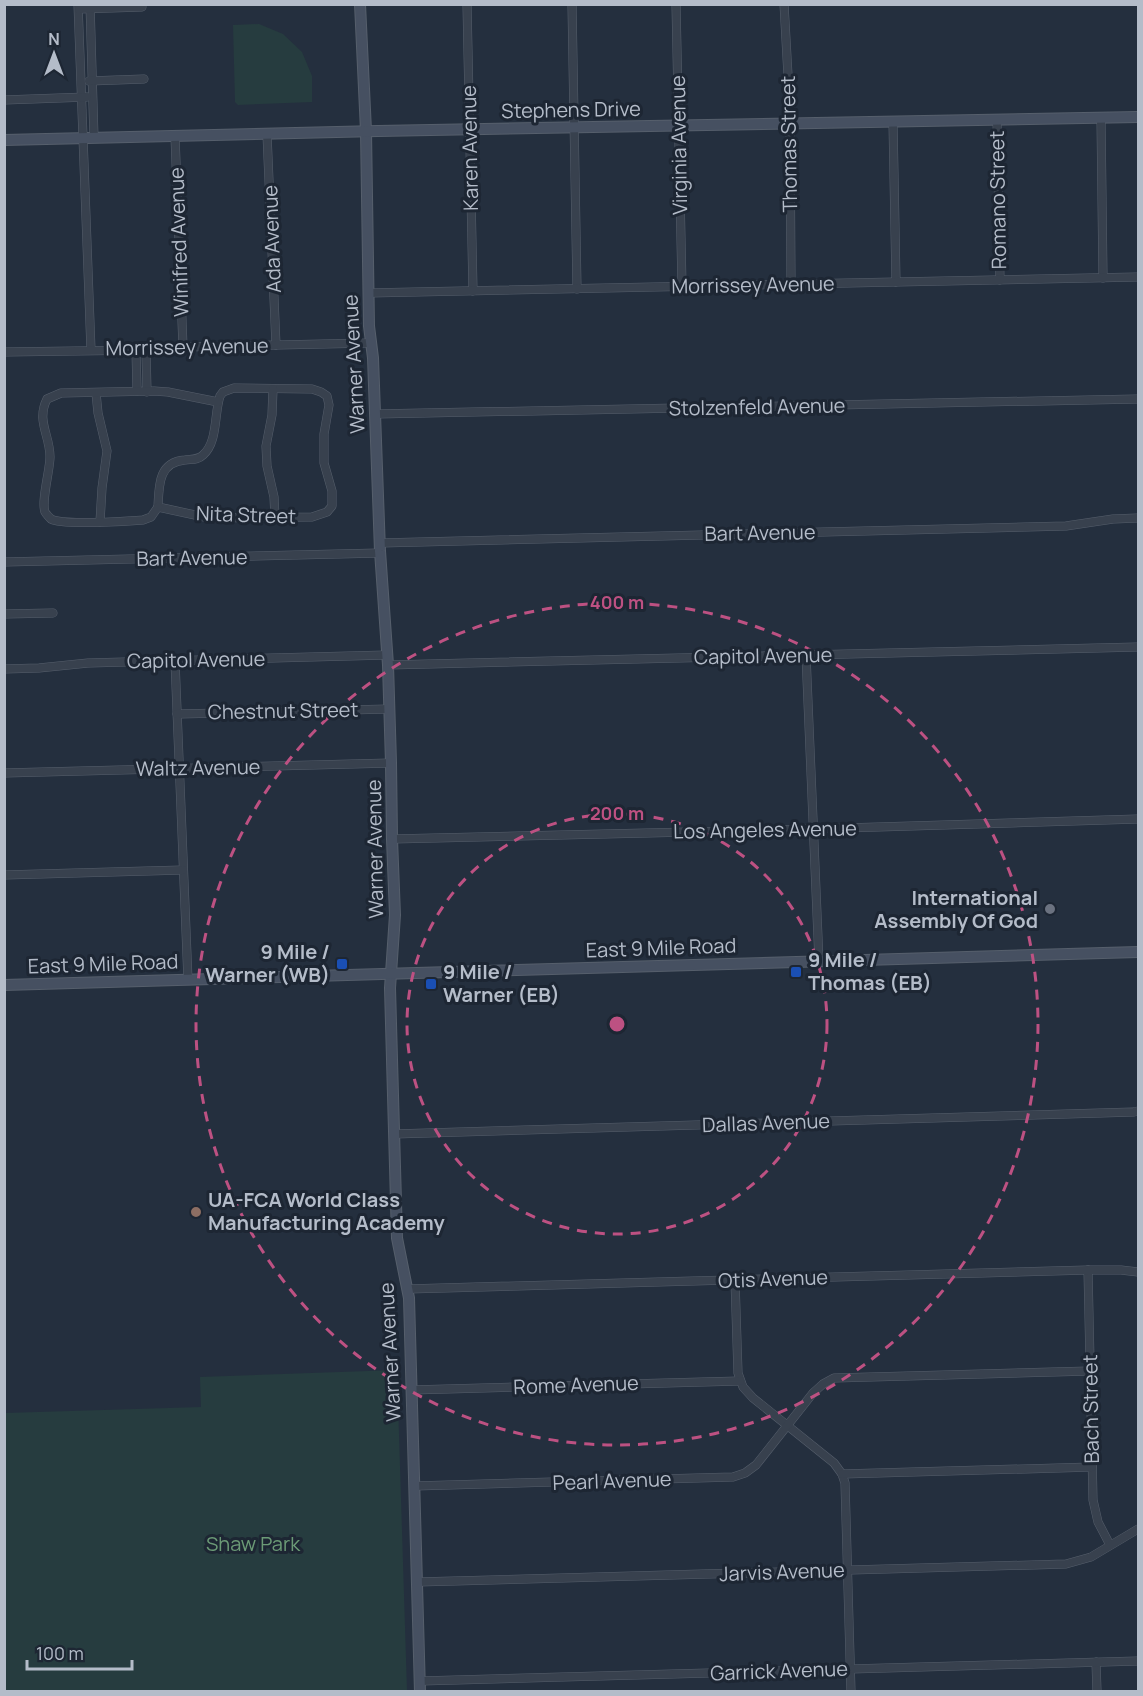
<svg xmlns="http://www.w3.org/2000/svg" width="1143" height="1696" viewBox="0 0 1143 1696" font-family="Manrope,sans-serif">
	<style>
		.green { fill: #263c3f }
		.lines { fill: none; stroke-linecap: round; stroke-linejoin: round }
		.street-casing { stroke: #565f6c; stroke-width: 9 }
		.secondary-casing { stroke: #565f6c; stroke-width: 12 }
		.street { stroke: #38414e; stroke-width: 8 }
		.secondary { stroke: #465061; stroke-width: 10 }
		.ring { fill: none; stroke: #bd5182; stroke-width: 3; stroke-dasharray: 10 8 }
		.worship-dot { fill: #6b7280; stroke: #1d2633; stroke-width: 2 }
		.transit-dot { fill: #1a4fb4; stroke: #1d2633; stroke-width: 2 }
		.education-dot { fill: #8d6e63; stroke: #1d2633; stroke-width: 2 }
		.labels { text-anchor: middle; stroke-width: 6; stroke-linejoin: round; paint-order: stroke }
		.street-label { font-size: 20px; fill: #b4bcc9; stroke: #1d2633 }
		.poi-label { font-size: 20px; font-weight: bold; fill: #b4bcc9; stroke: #1d2633; text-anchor: start }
		.park-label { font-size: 20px; fill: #6b9a76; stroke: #1d2633 }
		.centre { fill: #bd5182; stroke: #1d2633; stroke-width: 3 }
		.ring-label { font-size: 18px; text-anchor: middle; font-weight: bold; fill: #bd5182; stroke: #1d2633; stroke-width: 6; stroke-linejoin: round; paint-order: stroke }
	</style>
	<rect width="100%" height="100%" fill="#242f3e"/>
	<g class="green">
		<path d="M259 24 283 34 302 52 312 76V102L238 105 235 102 233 25Z"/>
		<path d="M397 1370 407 1691H5V1413L201 1407 200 1377Z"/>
	</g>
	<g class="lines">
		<g class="street-casing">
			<g id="street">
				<path d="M78 4 91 350"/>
				<path d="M90 4 94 138"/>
				<path d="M467 4 473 291"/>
				<path d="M572 4 577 289"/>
				<path d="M676 4 682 286"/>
				<path d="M784 4 790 111 791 284"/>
				<path d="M79 9 142 7"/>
				<path d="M89 81 144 79"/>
				<path d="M4 100 87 97"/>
				<path d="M1101 118 1103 278"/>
				<path d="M997 120 1000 280"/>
				<path d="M893 122 896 282"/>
				<path d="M267 134 276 345"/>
				<path d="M175 136 183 347"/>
				<path d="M368 293 1138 277"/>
				<path d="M136 350 137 391"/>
				<path d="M146 350 147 392"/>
				<path d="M4 352 146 350 183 347 370 343"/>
				<path d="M234 388 312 389 321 392 327 396 329 405 324 434V463L332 491V506L327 512 312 517 209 518 158 507C159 486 158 462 185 460 192 459 198 460 203 455 218 442 214 414 220 396L223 392Z"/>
				<path d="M273 389 272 415 266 446 267 466 274 497 275 517"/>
				<path d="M96 393 98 413 107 451 102 488 100 522"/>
				<path d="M375 414 1138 399"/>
				<path d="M158 507 151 517 143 520C126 521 63 526 51 519 50 518 45 513 45 512 41 501 50 470 50 457 50 435 36 421 47 399L61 393 154 391 168 392 218 402"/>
				<path d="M380 543 1066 526 1113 519 1138 518"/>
				<path d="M4 562 380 553"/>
				<path d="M4 614 53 613"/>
				<path d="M806 655 819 961"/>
				<path d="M175 661 188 980"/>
				<path d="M388 665 1138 647"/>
				<path d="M4 669 39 668 88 663 387 655"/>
				<path d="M177 714 389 709"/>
				<path d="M4 773 391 763"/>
				<path d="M392 839 812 829 1138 819"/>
				<path d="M4 875 183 870"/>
				<path d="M394 1134 1134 1112 1138 1111"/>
				<path d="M1088 1270 1093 1500 1098 1522 1110 1545"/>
				<path d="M735 1280 738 1373 743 1387 753 1398 834 1463 842 1474 845 1483 851 1692"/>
				<path d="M407 1289 1088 1270H1121L1138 1272"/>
				<path d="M411 1390 740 1381"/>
				<path d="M842 1474 1092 1467"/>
				<path d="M414 1486 733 1477 745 1473 756 1465 813 1393 823 1384 834 1378 1090 1371"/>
				<path d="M417 1582 1066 1564 1091 1557 1138 1529"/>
				<path d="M1096 1662 1097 1692"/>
				<path d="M420 1681 1138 1661"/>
			</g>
		</g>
		<g class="secondary-casing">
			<g id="secondary">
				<path d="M360 4 366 131 369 326 373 358 380 551 388 665 391 763 392 839 395 915 390 988 397 1238 409 1298 420 1692"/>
				<path d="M4 140 378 131 1138 117"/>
				<path d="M4 985 1138 952"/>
			</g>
		</g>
		<use href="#street" class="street"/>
		<use href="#secondary" class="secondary"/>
	</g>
	<g class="ring">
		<circle cx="617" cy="1024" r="210"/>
		<circle cx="617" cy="1024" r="421"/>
	</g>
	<circle class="worship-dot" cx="1050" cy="909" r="6"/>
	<g class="transit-dot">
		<rect x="336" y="958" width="12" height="12" rx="3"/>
		<rect x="790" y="966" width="12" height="12" rx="3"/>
		<rect x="425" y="978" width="12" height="12" rx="3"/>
	</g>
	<circle class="education-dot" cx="196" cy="1212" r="6"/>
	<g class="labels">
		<g class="street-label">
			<text transform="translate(571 110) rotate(-1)" y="7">Stephens Drive</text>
			<text transform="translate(789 144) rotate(-91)" y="7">Thomas Street</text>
			<text transform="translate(679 145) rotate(-91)" y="7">Virginia Avenue</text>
			<text transform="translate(470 148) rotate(-91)" y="7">Karen Avenue</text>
			<text transform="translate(998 200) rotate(-91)" y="7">Romano Street</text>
			<text transform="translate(272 239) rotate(-92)" y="7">Ada Avenue</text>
			<text transform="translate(179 242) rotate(-92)" y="7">Winifred Avenue</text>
			<text transform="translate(753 285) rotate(-1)" y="7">Morrissey Avenue</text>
			<text transform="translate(187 347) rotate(-1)" y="7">Morrissey Avenue</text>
			<text transform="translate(354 364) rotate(-93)" y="7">Warner Avenue</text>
			<text transform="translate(757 407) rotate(-1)" y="7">Stolzenfeld Avenue</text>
			<text transform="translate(246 515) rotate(2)" y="7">Nita Street</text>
			<text transform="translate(760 533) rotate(-1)" y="7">Bart Avenue</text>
			<text transform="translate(192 558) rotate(-1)" y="7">Bart Avenue</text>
			<text transform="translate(763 656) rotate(-1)" y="7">Capitol Avenue</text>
			<text transform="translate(196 660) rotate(-1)" y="7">Capitol Avenue</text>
			<text transform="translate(283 711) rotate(-1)" y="7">Chestnut Street</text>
			<text transform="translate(198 768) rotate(-1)" y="7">Waltz Avenue</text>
			<text transform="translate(765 830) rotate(-1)" y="7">Los Angeles Avenue</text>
			<text transform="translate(375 849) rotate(-91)" y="7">Warner Avenue</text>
			<text transform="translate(661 948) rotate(-2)" y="7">East 9 Mile Road</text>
			<text transform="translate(103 964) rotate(-2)" y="7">East 9 Mile Road</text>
			<text transform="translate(766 1123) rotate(-2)" y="7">Dallas Avenue</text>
			<text transform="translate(773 1279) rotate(-2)" y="7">Otis Avenue</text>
			<text transform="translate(390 1352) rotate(-93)" y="7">Warner Avenue</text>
			<text transform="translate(576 1385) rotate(-2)" y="7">Rome Avenue</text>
			<text transform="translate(1091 1409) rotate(-91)" y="7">Bach Street</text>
			<text transform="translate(612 1481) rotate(-2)" y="7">Pearl Avenue</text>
			<text transform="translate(782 1572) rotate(-2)" y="7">Jarvis Avenue</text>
			<text transform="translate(779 1671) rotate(-2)" y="7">Garrick Avenue</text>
		</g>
		<g class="poi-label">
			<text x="1038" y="905" text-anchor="end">International<tspan x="1038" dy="23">Assembly Of God</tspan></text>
			<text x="330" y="959" text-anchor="end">9 Mile /<tspan x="330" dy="23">Warner (WB)</tspan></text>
			<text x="808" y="967">9 Mile /<tspan x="808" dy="23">Thomas (EB)</tspan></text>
			<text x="443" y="979">9 Mile /<tspan x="443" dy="23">Warner (EB)</tspan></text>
			<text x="208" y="1207">UA-FCA World Class<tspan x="208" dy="23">Manufacturing Academy</tspan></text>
		</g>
		<g class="park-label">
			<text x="253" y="1551">Shaw Park</text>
		</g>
	</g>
	<circle cx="617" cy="1024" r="9" class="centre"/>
	<g class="ring-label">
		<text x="617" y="609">400 m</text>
		<text x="617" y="820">200 m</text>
	</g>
	<rect width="1143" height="1696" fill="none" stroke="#b4bcc9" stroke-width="12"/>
	<g transform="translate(54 54)" stroke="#1d2633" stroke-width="4.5" paint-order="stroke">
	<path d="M0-4.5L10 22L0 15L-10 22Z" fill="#b4bcc9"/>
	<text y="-9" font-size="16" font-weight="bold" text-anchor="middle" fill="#b4bcc9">N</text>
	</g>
	<path d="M27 1660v9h105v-9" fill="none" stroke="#b4bcc9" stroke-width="3"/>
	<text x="36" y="1660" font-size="18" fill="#b4bcc9" stroke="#1d2633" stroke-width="4.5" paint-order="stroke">100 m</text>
</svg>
